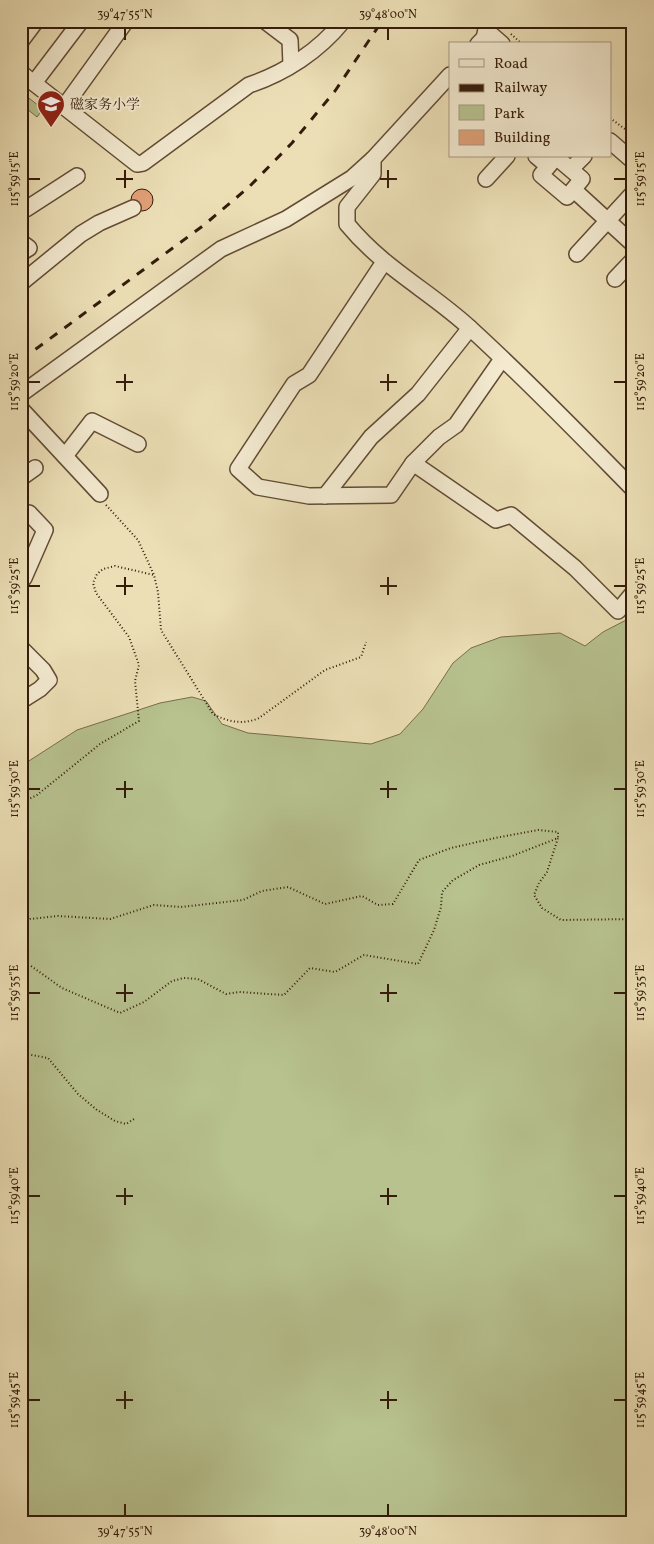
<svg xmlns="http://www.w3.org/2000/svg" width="654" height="1544" viewBox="0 0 654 1544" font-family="Vollkorn,'Noto Serif SC',serif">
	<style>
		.green { fill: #b7c28f; stroke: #766e4c }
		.building { fill: #e1a077; stroke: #341b0a }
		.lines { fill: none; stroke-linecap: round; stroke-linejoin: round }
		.minor-casing { stroke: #624c35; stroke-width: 18 }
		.path { stroke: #341b0a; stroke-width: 2; stroke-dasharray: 1 2.5; stroke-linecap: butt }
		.minor { stroke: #f3ead0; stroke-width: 15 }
		.rail { stroke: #341b0a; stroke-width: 3; stroke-dasharray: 9 9; stroke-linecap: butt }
		.ticks { fill: none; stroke: #341b0a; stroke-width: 2 }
		.labels { text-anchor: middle; stroke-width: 4; stroke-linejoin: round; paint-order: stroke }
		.poi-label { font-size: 14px; fill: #341b0a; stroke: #f3ead0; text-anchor: start }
		.neatline { fill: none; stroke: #341b0a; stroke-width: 2 }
		.ticks-label { font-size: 12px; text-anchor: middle; fill: #341b0a }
	</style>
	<rect width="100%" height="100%" fill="#ecdfb6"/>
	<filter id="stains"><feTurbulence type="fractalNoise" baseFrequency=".004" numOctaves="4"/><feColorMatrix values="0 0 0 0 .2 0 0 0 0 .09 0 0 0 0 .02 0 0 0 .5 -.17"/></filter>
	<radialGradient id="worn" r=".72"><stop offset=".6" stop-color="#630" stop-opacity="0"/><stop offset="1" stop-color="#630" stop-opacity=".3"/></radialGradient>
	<g class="green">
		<path d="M21 92 43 109 37 117 21 104Z"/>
		<path d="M630 618H633V1523H21V766L77 730 160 703 192 697 206 701 222 724 248 733 371 744 400 734 423 709 453 663 471 648 501 637 560 633 585 646 603 632Z"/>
	</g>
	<circle class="building" cx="142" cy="200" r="11"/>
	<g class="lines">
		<g class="minor-casing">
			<g id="minor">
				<path d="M265 21 290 40 291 65"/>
				<path d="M486 30 502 44"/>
				<path d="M21 41 36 21"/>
				<path d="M478 44 484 38 488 21"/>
				<path d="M21 73 137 164 143 163 249 85C285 73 319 51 343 21"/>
				<path d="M34 83 81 21"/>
				<path d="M64 107 126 21"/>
				<path d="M610 141 633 161"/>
				<path d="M536 156 548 166"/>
				<path d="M556 157 582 179 567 197 541 175Z"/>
				<path d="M373 159V174L347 207V224C384 269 430 291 471 329 527 380 580 435 633 489"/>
				<path d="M571 169 584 156"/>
				<path d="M486 179 507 156"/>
				<path d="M574 190 633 244"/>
				<path d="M21 209H26L77 176"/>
				<path d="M21 242 29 248 21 253"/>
				<path d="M577 254 633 193"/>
				<path d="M384 262 309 375 294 384 238 469 258 487 309 496 391 495 413 463 496 520 511 515 575 568 618 611 633 593"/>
				<path d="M615 279 633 260"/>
				<path d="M21 283 81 234 99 223 133 208"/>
				<path d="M21 394 221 249 286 219 352 178 373 159 450 75"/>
				<path d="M21 409 100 494"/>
				<path d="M65 456 92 421 138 444"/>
				<path d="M413 463 439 437 456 425 502 359"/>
				<path d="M21 478 35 468"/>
				<path d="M325 496 371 437 418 394 470 328"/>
				<path d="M21 580 24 578 45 530 29 513"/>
				<path d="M21 648 43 670 49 680 40 689 21 701"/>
			</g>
		</g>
		<g class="path">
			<path d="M511 34 522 44"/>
			<path d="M610 118 633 135"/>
			<path d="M106 505 138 540 154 575 158 592 161 630 213 714C228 722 243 725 259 718L325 670 361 657 366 642"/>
			<path d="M627 621 633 626"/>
			<path d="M21 803 37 795 100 744 139 721 135 681 139 665 129 637 96 593 93 583 97 574 103 569 115 566 154 575"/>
			<path d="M21 925 30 919 58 916 110 919 154 905 181 907 243 900 262 891 288 887 325 904 362 896 378 905 393 904 419 860 451 848 495 838 538 830 558 832V838"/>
			<path d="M21 969 31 966 62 988 120 1013 144 1002 172 981 184 978 198 979 226 994 239 992 284 995 310 968 335 972 364 955 418 964 434 930 441 907 442 892 453 880 479 865 512 856 558 838 547 872 539 883 534 895 542 908 561 920 633 919"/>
			<path d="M21 1053 48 1058 78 1094 97 1110 115 1121 126 1124 134 1119"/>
		</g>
		<use href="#minor" class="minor"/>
		<path class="rail" d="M21 360 204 225 249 187 292 143 335 91 382 21"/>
	</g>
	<path class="ticks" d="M125 28V40M388 28V40M125 170V188M388 170V188M28 179H40M116 179H133M380 179H397M614 179H626M125 374V391M388 374V391M28 382H40M116 382H133M380 382H397M614 382H626M125 577V595M388 577V595M28 586H40M116 586H133M380 586H397M614 586H626M125 781V798M388 781V798M28 789H40M116 789H133M380 789H397M614 789H626M125 984V1002M388 984V1002M28 993H40M116 993H133M380 993H397M614 993H626M125 1188V1205M388 1188V1205M28 1196H40M116 1196H133M380 1196H397M614 1196H626M125 1391V1409M388 1391V1409M28 1400H40M116 1400H133M380 1400H397M614 1400H626M125 1504V1516M388 1504V1516"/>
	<defs>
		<g id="school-pin" transform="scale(1.4375)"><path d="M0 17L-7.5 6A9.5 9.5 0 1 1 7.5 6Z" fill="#8f2418" stroke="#f3ead0"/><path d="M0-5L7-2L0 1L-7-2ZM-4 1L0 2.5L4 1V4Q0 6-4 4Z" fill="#fff"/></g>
	</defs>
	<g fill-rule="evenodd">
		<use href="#school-pin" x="51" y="104"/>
	</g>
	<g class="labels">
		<g class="poi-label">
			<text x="70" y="109">磁家务小学</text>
		</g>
	</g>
	<rect width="654" height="1544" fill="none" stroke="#ecdfb6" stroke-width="55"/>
	<rect x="449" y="42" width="162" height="115" fill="#f3ead0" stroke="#a79781"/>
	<rect x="459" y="59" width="25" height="8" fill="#f3ead0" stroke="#a79781"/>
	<text x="494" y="68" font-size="15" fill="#341b0a">Road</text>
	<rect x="459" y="84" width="25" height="8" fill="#341b0a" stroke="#a79781"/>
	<text x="494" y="92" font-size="15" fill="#341b0a">Railway</text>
	<rect x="459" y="105" width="25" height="15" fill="#b7c28f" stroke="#a79781"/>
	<text x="494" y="118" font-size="15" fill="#341b0a">Park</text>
	<rect x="459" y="130" width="25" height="15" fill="#e1a077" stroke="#a79781"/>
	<text x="494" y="142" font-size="15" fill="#341b0a">Building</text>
	<rect x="28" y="28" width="598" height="1488" class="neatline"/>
	<g class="ticks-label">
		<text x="125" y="18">39°47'55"N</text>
		<text x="388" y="18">39°48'00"N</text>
		<text transform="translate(640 179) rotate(-90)" y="4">115°59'15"E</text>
		<text transform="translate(14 179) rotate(-90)" y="4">115°59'15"E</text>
		<text transform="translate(14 382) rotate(-90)" y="4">115°59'20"E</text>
		<text transform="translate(640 382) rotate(-90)" y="4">115°59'20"E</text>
		<text transform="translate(14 586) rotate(-90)" y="4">115°59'25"E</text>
		<text transform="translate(640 586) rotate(-90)" y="4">115°59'25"E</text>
		<text transform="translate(14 789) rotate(-90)" y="4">115°59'30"E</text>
		<text transform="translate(640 789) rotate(-90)" y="4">115°59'30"E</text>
		<text transform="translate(640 993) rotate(-90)" y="4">115°59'35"E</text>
		<text transform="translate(14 993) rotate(-90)" y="4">115°59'35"E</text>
		<text transform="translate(640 1196) rotate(-90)" y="4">115°59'40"E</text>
		<text transform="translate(14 1196) rotate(-90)" y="4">115°59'40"E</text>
		<text transform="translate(640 1400) rotate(-90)" y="4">115°59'45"E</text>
		<text transform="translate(14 1400) rotate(-90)" y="4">115°59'45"E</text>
		<text x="125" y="1535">39°47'55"N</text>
		<text x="388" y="1535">39°48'00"N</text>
	</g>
	<rect width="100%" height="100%" filter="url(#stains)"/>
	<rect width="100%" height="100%" fill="url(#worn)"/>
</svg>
